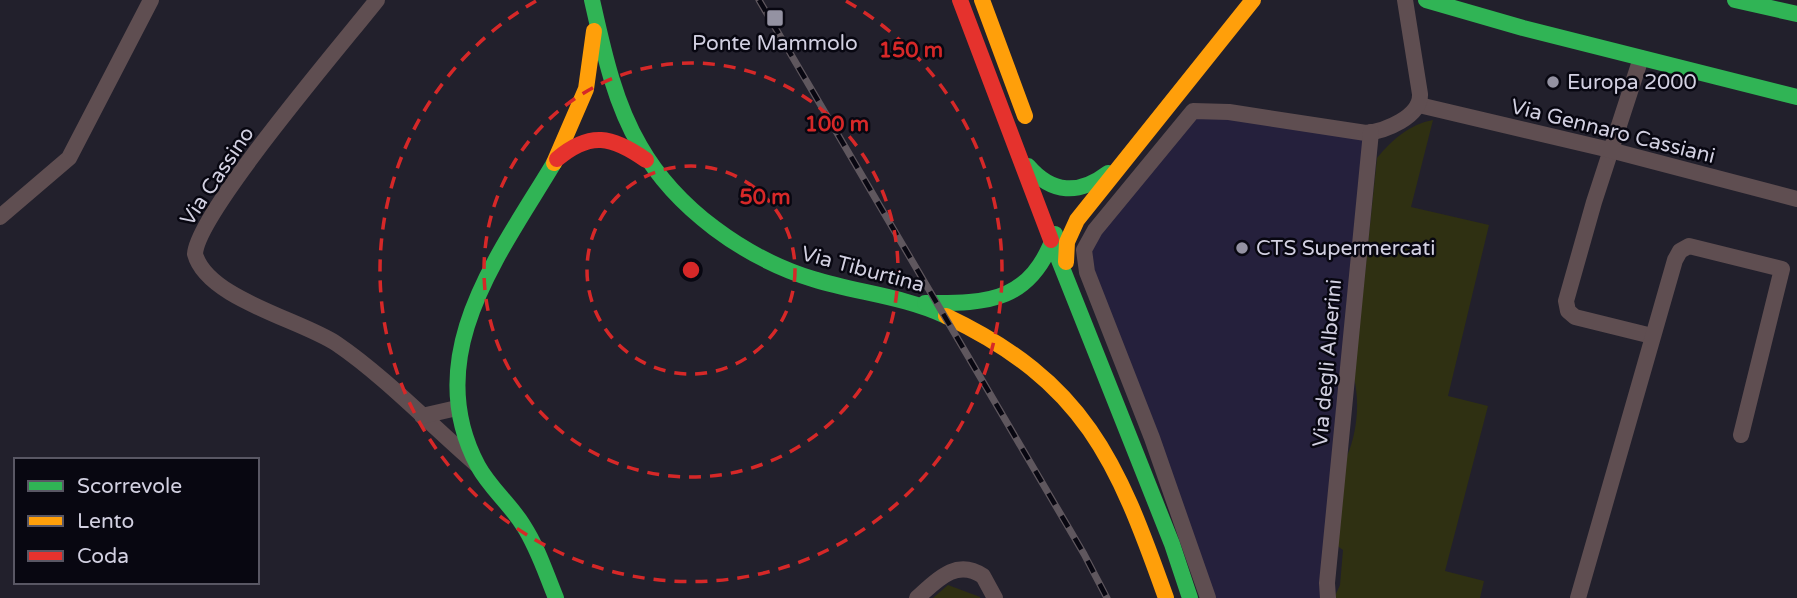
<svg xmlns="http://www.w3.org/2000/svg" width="1797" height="598" viewBox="0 0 1797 598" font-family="'Varela Round',sans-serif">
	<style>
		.built { fill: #25203c }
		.green { fill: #2f3012 }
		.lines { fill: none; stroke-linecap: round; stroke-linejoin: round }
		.street { stroke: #5f4e51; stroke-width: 16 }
		.fast { stroke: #30b455; stroke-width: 16 }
		.slow { stroke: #ff9f0a; stroke-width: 16 }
		.jam { stroke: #e5322d; stroke-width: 16 }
		.rail-casing { stroke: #5f575e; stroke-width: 7 }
		.rail { stroke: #080711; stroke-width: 4.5; stroke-dasharray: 13; stroke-linecap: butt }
		.ring { fill: none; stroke: #d62828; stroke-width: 3.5; stroke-dasharray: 12 9 }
		.poi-dot { fill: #9492a2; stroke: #080711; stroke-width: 2.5 }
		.labels { text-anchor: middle; stroke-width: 5; stroke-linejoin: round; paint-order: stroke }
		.poi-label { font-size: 21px; fill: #d2d0e1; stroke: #080711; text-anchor: start }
		.street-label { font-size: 21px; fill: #d2d0e1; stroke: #080711 }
		.centre { fill: #d62828; stroke: #080711; stroke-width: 3.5 }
		.ring-label { font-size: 21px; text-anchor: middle; font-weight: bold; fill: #d62828; stroke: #080711; stroke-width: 5; stroke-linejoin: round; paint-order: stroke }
	</style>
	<rect width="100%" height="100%" fill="#22202c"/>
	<path class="built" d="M1197 110 1371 132 1328 598H1208L1084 256Z"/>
	<g class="green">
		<path d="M1433 120 1411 207 1489 225 1448 396 1488 406 1445 571 1484 581 1480 598H1334L1340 585 1343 550 1336 545 1347 456C1357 433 1360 403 1354 378L1377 158C1392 140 1410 124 1433 120Z"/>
		<path d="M948 585 980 597V598H933Z"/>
	</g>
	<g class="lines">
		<g class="street">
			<path d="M377 0C344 42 197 213 195 254 207 299 302 320 337 344 384 376 432 426 476 464"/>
			<path d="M1641 58 1594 202 1566 301 1568 311 1575 317 1652 336"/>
			<path d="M1419 105 1610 150 1797 199"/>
			<path d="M0 217 69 158 151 0"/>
			<path d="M422 416 457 408"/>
			<path d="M917 598C937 580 956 558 983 576L995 598"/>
			<path d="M1208 598 1152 438 1087 272 1084 250 1095 230 1193 111 1229 112 1366 133C1385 131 1421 117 1420 94L1405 0"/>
			<path d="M1328 598 1327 583 1371 132"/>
			<path d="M1578 598 1675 260 1680 251 1689 246 1782 269 1741 435"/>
		</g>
		<g class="fast">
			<path d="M592 0C603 49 614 102 640 146 676 209 745 258 813 279 858 293 903 296 946 316"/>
			<path d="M1426 0 1523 28 1797 97"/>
			<path d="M1735 0 1797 14"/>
			<path d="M554 163C499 255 419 356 478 466 490 488 510 504 523 525 538 548 546 574 556 598"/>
			<path d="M1028 166C1052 194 1079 195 1108 173"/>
			<path d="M1051 240 1172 544 1190 598"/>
			<path d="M925 303C990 304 1031 301 1055 234"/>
		</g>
		<g class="slow">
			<path d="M982 0 1025 116"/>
			<path d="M554 163 586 89 594 31"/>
			<path d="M1066 262 1067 242 1077 220 1253 0"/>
			<path d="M946 316C1085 382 1117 460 1166 598"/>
		</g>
		<g class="jam">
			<path d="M960 0 1051 240"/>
			<path d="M557 159C590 131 612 136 646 160"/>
		</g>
		<g class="rail-casing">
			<path id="rail" d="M759 0 1084 554 1107 598"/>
		</g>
		<use href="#rail" class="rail"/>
	</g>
	<g class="ring">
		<circle cx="691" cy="270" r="104"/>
		<circle cx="691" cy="270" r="207"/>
		<path d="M846 1A311 311 0 1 1 536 1"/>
	</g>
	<g class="poi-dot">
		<rect x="766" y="9" width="18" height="18" rx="3.5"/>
		<circle cx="1553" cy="82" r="7"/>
		<circle cx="1242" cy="248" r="7"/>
	</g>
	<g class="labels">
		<g class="poi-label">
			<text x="775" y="50" text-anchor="middle">Ponte Mammolo</text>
			<text x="1567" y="89">Europa 2000</text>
			<text x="1256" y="255">CTS Supermercati</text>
		</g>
		<g class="street-label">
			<text transform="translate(1613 131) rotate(14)" y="7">Via Gennaro Cassiani</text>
			<text transform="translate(217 176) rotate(-56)" y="7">Via Cassino</text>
			<text transform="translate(863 269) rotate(15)" y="7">Via Tiburtina</text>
			<text transform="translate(1327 363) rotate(-85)" y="7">Via degli Alberini</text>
		</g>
	</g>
	<circle cx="691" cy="270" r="10" class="centre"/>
	<g class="ring-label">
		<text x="911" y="57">150 m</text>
		<text x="837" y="131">100 m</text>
		<text x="765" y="204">50 m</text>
	</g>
	<rect x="14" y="458" width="245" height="126" fill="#080711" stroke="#595764" stroke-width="2"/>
	<rect x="28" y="481" width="35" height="10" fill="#30b455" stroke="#595764" stroke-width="2"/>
	<text x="77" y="493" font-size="21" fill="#d2d0e1">Scorrevole</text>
	<rect x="28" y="516" width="35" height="10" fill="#ff9f0a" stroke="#595764" stroke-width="2"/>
	<text x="77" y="528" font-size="21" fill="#d2d0e1">Lento</text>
	<rect x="28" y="551" width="35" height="10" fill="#e5322d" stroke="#595764" stroke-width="2"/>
	<text x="77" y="563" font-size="21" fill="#d2d0e1">Coda</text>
</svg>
